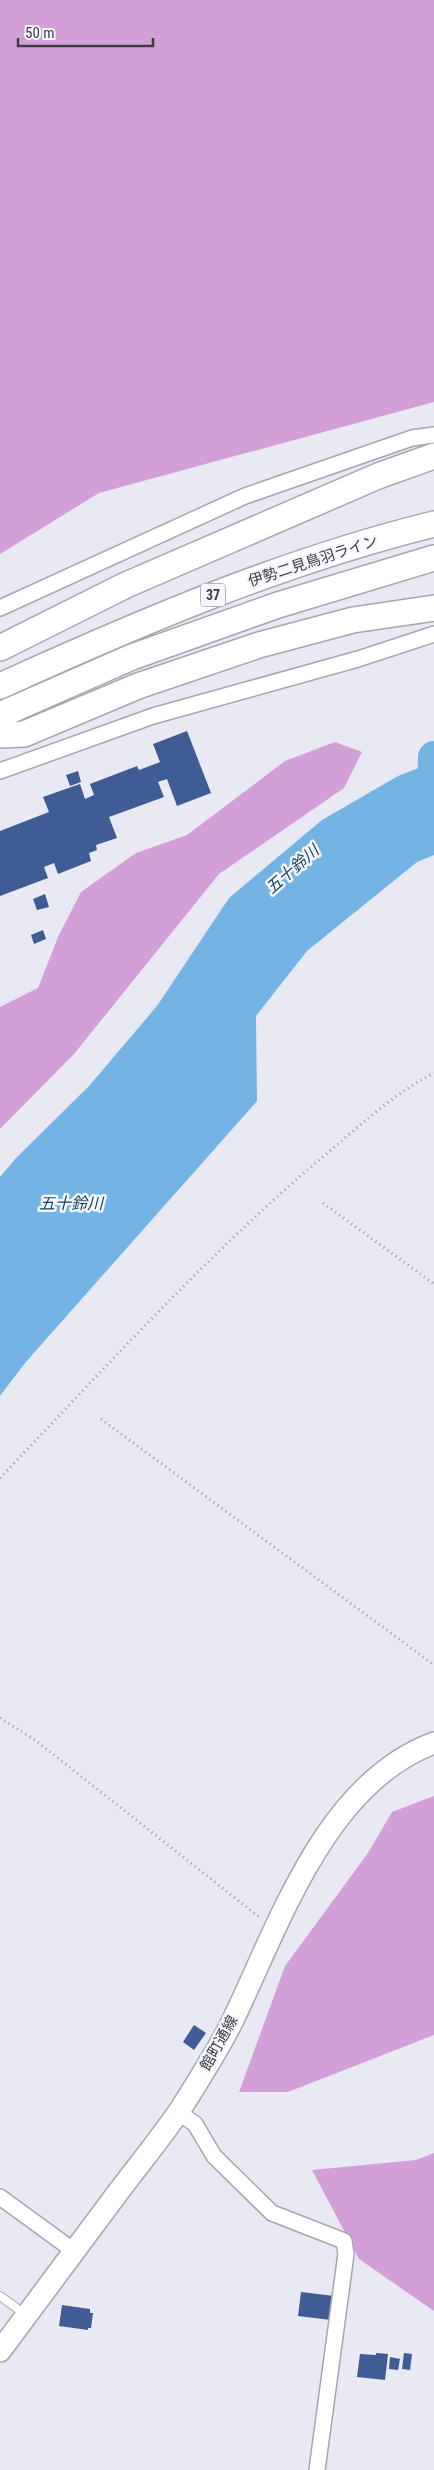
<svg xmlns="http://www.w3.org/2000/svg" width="434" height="2470" viewBox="0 0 434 2470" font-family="'Roboto Condensed','Noto Sans JP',sans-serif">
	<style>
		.forest { fill: #d39fd7 }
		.water { fill: #73b4e4 }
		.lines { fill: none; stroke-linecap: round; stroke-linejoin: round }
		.river { stroke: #73b4e4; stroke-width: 32 }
		.building { fill: #3f5c94 }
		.service-casing { stroke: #a5a6af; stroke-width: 10 }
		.minor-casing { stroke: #a5a6af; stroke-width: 18 }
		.secondary-casing { stroke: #a5a6af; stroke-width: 24 }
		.primary-casing { stroke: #a5a6af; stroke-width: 28 }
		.path { stroke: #999aa1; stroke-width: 3; stroke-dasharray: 1 4; stroke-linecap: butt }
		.service { stroke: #fff; stroke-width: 8 }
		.minor { stroke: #fff; stroke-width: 15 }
		.secondary { stroke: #fff; stroke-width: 21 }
		.primary { stroke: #fff; stroke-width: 25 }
		.labels { text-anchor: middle; stroke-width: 5; stroke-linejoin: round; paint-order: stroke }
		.shield { fill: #f6f6fe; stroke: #74747a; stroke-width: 1 }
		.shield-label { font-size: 14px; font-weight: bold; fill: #3c3d41 }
		.street-label { font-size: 15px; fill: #3c3d41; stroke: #f6f6fe }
		.water-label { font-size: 16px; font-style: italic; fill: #0a3e5e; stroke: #f6f6fe }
	</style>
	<rect width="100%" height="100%" fill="#e8e9f3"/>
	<g class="forest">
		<path d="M0 0H434V402L99 493 0 554Z"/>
		<path d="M335 742 362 752 344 788 219 874 74 1054 0 1129V1007L38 988 58 937 81 892 136 853 187 835 285 761Z"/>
		<path d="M434 1796V2035L288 2092H239L285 1966 368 1853 392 1812Z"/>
		<path d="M434 2153V2311L359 2259 312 2170 416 2160Z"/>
	</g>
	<path class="water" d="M434 762V855L417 862 307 951 256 1016 257 1101 25 1363 0 1396V1177L16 1158 89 1086 157 1006 229 898 322 820 398 776Z"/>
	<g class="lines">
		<path class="river" d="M433 795 434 757"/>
	</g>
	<g class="building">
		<path d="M187 731 211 793 177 806 167 779 158 782 164 797 109 817 117 838 96 845 97 850 89 853 91 861 58 874 54 863 44 867 48 878 0 896V831L49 812 43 797 80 784 85 799 94 795 90 784 137 766 139 770 160 762 153 744Z"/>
		<path d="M78 771 81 782 70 786 66 775Z"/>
		<path d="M45 894 49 907 37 910 33 899Z"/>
		<path d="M43 930 46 939 34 944 31 935Z"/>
		<path d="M194 2025 206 2033 194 2050 183 2042Z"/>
		<path d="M301 2292 334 2296 331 2320 298 2316Z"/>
		<path d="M62 2305 90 2309V2313H93L91 2328H88V2330L59 2326Z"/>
		<path d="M376 2353 388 2354 385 2380 357 2377 360 2354 376 2355Z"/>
		<path d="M404 2353 412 2354 410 2370 402 2369Z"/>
		<path d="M390 2357 400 2359 398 2370 389 2369Z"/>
	</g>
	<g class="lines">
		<g class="service-casing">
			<path id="service" d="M0 2296 25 2314"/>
		</g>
		<g class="minor-casing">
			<g id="minor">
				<path d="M0 608 245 496 412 438 434 435"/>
				<path d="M0 771 153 716 358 659 434 634"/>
				<path d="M178 2112 195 2124 214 2156 272 2213 344 2241 346 2254 317 2470"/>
				<path d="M0 2197 74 2251"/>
			</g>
		</g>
		<g class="secondary-casing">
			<path id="secondary" d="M0 2351C39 2299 77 2247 116 2195 137 2167 160 2139 180 2110 198 2081 217 2052 232 2022 279 1925 325 1783 434 1743"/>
		</g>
		<g class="primary-casing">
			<g id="primary">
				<path d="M0 648 126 585 378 476 434 456"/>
				<path d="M0 686C141 622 284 561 434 524"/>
				<path d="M0 715 132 657 278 605 434 558"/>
				<path d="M0 735 24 734 138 686 259 645 353 620 434 608"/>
			</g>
		</g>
		<g class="path">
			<path d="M323 1203 434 1284"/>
			<path d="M101 1419 434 1665"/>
			<path d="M0 1478C107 1366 212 1249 331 1150 363 1123 396 1092 434 1073"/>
			<path d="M0 1718 35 1740 259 1917"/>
		</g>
		<use href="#service" class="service"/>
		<use href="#minor" class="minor"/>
		<use href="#secondary" class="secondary"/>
		<use href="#primary" class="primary"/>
	</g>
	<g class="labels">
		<rect class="shield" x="200.5" y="583.5" width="25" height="23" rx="4"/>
		<g class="shield-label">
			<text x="213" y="600">37</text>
		</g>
		<g class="street-label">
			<text transform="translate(313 561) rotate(-18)" y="5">伊勢二見鳥羽ライン</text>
			<text transform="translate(219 2043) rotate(-61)" y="5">館町通線</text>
		</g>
		<g class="water-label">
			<text transform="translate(292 869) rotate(-41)" y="6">五十鈴川</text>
			<text x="71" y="1209">五十鈴川</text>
		</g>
	</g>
	<path d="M18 38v8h135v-8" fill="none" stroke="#3c3d41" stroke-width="2.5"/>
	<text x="25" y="38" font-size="15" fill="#3c3d41" stroke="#f6f6fe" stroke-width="4" paint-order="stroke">50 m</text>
</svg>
